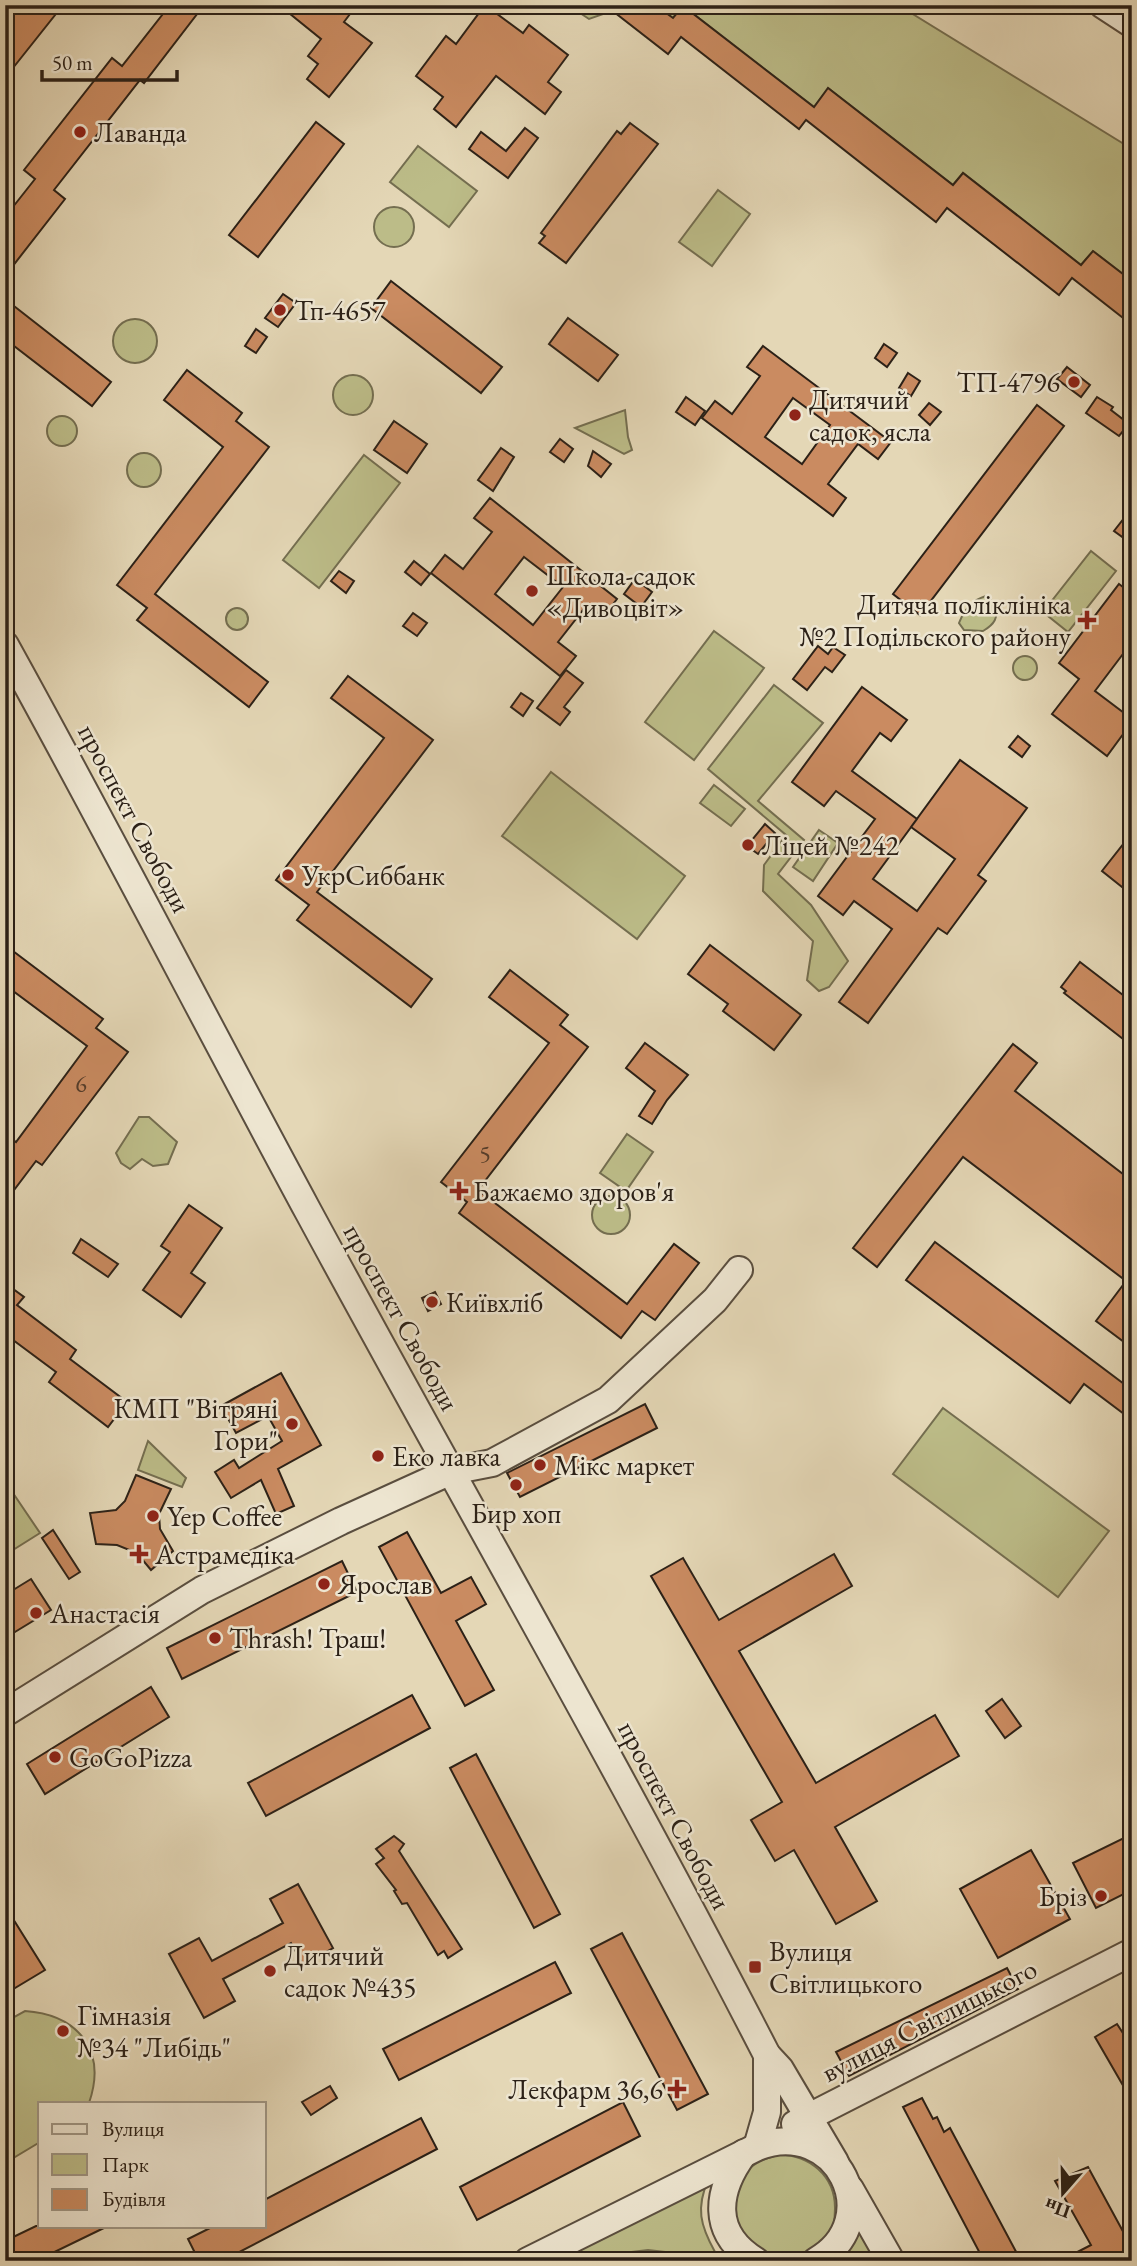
<svg xmlns="http://www.w3.org/2000/svg" width="1137" height="2266" viewBox="0 0 1137 2266" font-family="'EB Garamond',serif">
	<style>
		.green { fill: #bcbc88; stroke: #746e50; stroke-width: 2 }
		.building { fill: #ca8b61; stroke: #2c2117; stroke-width: 2; fill-rule: evenodd }
		.lines { fill: none; stroke-linecap: round; stroke-linejoin: round }
		.minor-casing { stroke: #5a4e3f; stroke-width: 30 }
		.minor { stroke: #ede5d0; stroke-width: 26 }
		.poi-dot { fill: #8f2418; stroke: #ede5d0; stroke-width: 2.5 }
		.labels { text-anchor: middle; stroke-width: 5; stroke-linejoin: round; paint-order: stroke }
		.number-label { font-size: 24px; fill: #543c2a }
		.poi-label { font-size: 28px; fill: #2c2117; stroke: #ede5d0; text-anchor: start }
		.street-label { font-size: 28px; fill: #2c2117; stroke: #ede5d0 }
	</style>
	<rect width="100%" height="100%" fill="#e4d7b6"/>
	<filter id="stains"><feTurbulence type="fractalNoise" baseFrequency=".00286" numOctaves="4"/><feColorMatrix values="0 0 0 0 .2 0 0 0 0 .09 0 0 0 0 .02 0 0 0 .5 -.17"/></filter>
	<radialGradient id="worn" r=".72"><stop offset=".6" stop-color="#630" stop-opacity="0"/><stop offset="1" stop-color="#630" stop-opacity=".3"/></radialGradient>
	<g class="green">
		<path d="M568 5H616L612 11 589 19Z"/>
		<path d="M655 5H898L1132 149V281L1093 251 1081 265 963 173 953 185 829 89 814 107 683 6 673 18Z"/>
		<path d="M418 146 477 191 449 227 390 182Z"/>
		<path d="M718 190 750 214 712 266 679 242Z"/>
		<circle cx="394" cy="227" r="20"/>
		<circle cx="135" cy="341" r="22"/>
		<circle cx="353" cy="395" r="20"/>
		<path d="M625 410 628 437 632 450 624 454 575 428Z"/>
		<circle cx="62" cy="431" r="15"/>
		<circle cx="144" cy="470" r="17"/>
		<path d="M364 455 400 483 319 588 283 560Z"/>
		<path d="M1091 551 1116 571 1068 632 1043 612Z"/>
		<path d="M986 596 996 605C998 618 995 624 983 631L964 630 959 623C964 610 972 600 986 596Z"/>
		<circle cx="237" cy="619" r="11"/>
		<path d="M714 631 764 668 694 760 645 722Z"/>
		<circle cx="1025" cy="668" r="12"/>
		<path d="M774 685 823 723 758 801 804 840 778 874 811 905 848 961 829 987 819 991 807 980 813 941 763 891 764 865 786 835 708 769Z"/>
		<path d="M551 772 685 876 637 939 502 836Z"/>
		<path d="M714 785 745 809 731 826 700 803Z"/>
		<path d="M819 830 838 843 813 881 793 867Z"/>
		<path d="M139 1117H149L177 1142 168 1164 153 1166 142 1159 130 1169 121 1163 116 1153Z"/>
		<path d="M627 1134 653 1152 626 1191 600 1173Z"/>
		<circle cx="611" cy="1215" r="19"/>
		<path d="M943 1408 1109 1531 1058 1597 893 1474Z"/>
		<path d="M148 1441 186 1478 182 1487 138 1470Z"/>
		<path d="M15 1496 40 1533 5 1555V1503Z"/>
		<path d="M25 2011C79 2015 107 2051 89 2103H40V2142L5 2163V2022Z"/>
		<path d="M778 2155C809 2154 835 2176 835 2208 835 2217 834 2228 829 2235 825 2240 817 2245 812 2249 794 2266 771 2263 751 2251L729 2203C745 2174 744 2164 778 2155Z"/>
		<path d="M708 2180C696 2208 700 2225 715 2252L712 2259 700 2256 648 2250 556 2261Z"/>
		<path d="M858 2226 880 2261H838L848 2249Z"/>
	</g>
	<g class="building">
		<path d="M5 5H63L5 78Z"/>
		<path d="M170 5H204L144 83 140 80 54 190 65 199 5 276V217L35 179 24 170 112 58 122 66Z"/>
		<path d="M279 5H338L350 14 344 22 372 43 329 97 307 79 318 64 308 56 321 39Z"/>
		<path d="M485 5 523 33 529 25 568 55 548 82 561 92 545 114 496 76 456 127 434 109 443 97 416 76 446 36 456 44Z"/>
		<path d="M605 5H655L673 18 683 6 814 107 828 88 953 185 963 173 1081 265 1093 251 1132 281V325L1072 278 1059 295 947 208 936 222 806 120 799 129 681 37 668 54Z"/>
		<path d="M316 122 344 144 258 257 229 235Z"/>
		<path d="M630 123 658 144 566 263 539 243 545 236 541 233 617 131 621 134Z"/>
		<path d="M525 128 538 138 508 178 469 149 481 132 506 151Z"/>
		<path d="M391 281 502 367 481 393 371 308Z"/>
		<path d="M283 294 296 303 278 327 265 318Z"/>
		<path d="M5 299 111 382 92 406 5 339Z"/>
		<path d="M568 318 618 355 598 381 549 344Z"/>
		<path d="M256 329 267 337 256 353 245 346Z"/>
		<path d="M884 344 897 353 887 367 875 358Z"/>
		<path d="M763 346 891 442 878 459 858 444 828 484 846 498 833 516 702 418 715 401 732 414 760 376 747 367ZM793 398 830 425 802 464 765 437Z"/>
		<path d="M1067 367 1090 385 1081 397 1057 379Z"/>
		<path d="M187 370 242 413 236 421 269 447 155 594 268 682 249 707 137 620 147 608 117 585 223 447 164 400Z"/>
		<path d="M908 373 920 381 911 396 899 388Z"/>
		<path d="M686 397 705 411 695 425 676 412Z"/>
		<path d="M1097 397 1113 407 1111 410 1129 424 1119 436 1086 413Z"/>
		<path d="M929 403 941 412 930 425 919 415Z"/>
		<path d="M1037 405 1064 426 920 615 893 594Z"/>
		<path d="M394 421 427 444 407 473 374 450Z"/>
		<path d="M560 439 573 449 564 462 550 452Z"/>
		<path d="M501 448 514 457 493 491 478 480Z"/>
		<path d="M593 451 611 464 601 477 588 466Z"/>
		<path d="M490 498 617 599 603 617 587 605 558 642 576 656 560 676 431 573 445 555 463 569 492 532 474 518ZM524 557 563 587 533 625 495 594Z"/>
		<path d="M1132 508V544L1114 531Z"/>
		<path d="M414 561 430 574 421 585 405 572Z"/>
		<path d="M339 571 354 581 346 593 331 581Z"/>
		<path d="M635 579 652 592 641 607 624 594Z"/>
		<path d="M1119 584 1132 594V642L1095 691 1132 719V722L1107 756 1052 714 1079 679 1059 663Z"/>
		<path d="M413 613 427 623 417 636 403 626Z"/>
		<path d="M818 646 828 654 833 647 845 655 832 672 825 667 807 690 793 679Z"/>
		<path d="M566 670 583 683 564 707 570 712 560 725 537 708Z"/>
		<path d="M348 676 433 740 317 892 432 979 411 1007 297 920 309 905 276 880 384 738 331 698Z"/>
		<path d="M862 687 907 720 891 741 880 733 852 771 917 819 873 879 917 911 955 859 911 827 960 760 1027 808 978 875 986 881 947 934 938 928 868 1023 839 1002 892 929 854 901 843 915 818 896 875 819 836 791 824 806 792 782Z"/>
		<path d="M521 693 533 701 523 716 511 707Z"/>
		<path d="M1018 736 1030 746 1022 757 1009 747Z"/>
		<path d="M765 824 775 833 758 854 747 846Z"/>
		<path d="M1132 833V895L1102 871Z"/>
		<path d="M5 945 103 1019 96 1028 128 1052 42 1165 36 1161 5 1202V1134L16 1142 87 1046 5 985Z"/>
		<path d="M710 945 801 1015 774 1050 723 1011 728 1004 688 974Z"/>
		<path d="M1080 962 1132 1002V1046L1064 993 1066 991 1061 987Z"/>
		<path d="M510 970 568 1015 560 1025 588 1047 478 1190 627 1304 674 1244 699 1263 655 1320 642 1311 621 1338 459 1213 467 1202 441 1182 549 1043 489 997Z"/>
		<path d="M645 1043 688 1075 667 1100 652 1124 639 1116 655 1091 626 1068Z"/>
		<path d="M1013 1044 1037 1063 1015 1091 1132 1181V1348L1096 1321 1126 1281 963 1157 877 1267 853 1248Z"/>
		<path d="M189 1205 222 1228 191 1273 205 1283 181 1317 143 1290 170 1252 161 1246Z"/>
		<path d="M81 1239 118 1264 108 1277 73 1253Z"/>
		<path d="M935 1242 1132 1390V1420L1084 1384 1070 1403 906 1280Z"/>
		<path d="M5 1283 24 1297 17 1305 76 1350 70 1359 127 1402 108 1427 49 1382 56 1372 5 1334Z"/>
		<path d="M435 1292 441 1304 428 1311 422 1298Z"/>
		<path d="M281 1373 321 1445 278 1469 294 1506 276 1514 261 1480 231 1498 215 1472 234 1460 239 1468 282 1441 268 1416 236 1433 221 1406Z"/>
		<path d="M645 1404 657 1428 520 1497 507 1473Z"/>
		<path d="M136 1475 171 1489 159 1514 160 1529 173 1551 151 1570 137 1553 117 1545 96 1544 90 1513 116 1510 125 1501Z"/>
		<path d="M53 1530 80 1572 69 1579 42 1538Z"/>
		<path d="M407 1532 441 1593 471 1577 486 1604 456 1621 494 1690 465 1706 379 1547Z"/>
		<path d="M834 1554 852 1586 739 1651 816 1783 935 1715 959 1756 835 1827 877 1901 836 1924 794 1850 775 1861 751 1820 782 1802 651 1576 683 1558 719 1620Z"/>
		<path d="M342 1561 357 1592 182 1679 167 1648Z"/>
		<path d="M31 1579 51 1610 5 1638V1595Z"/>
		<path d="M151 1687 169 1717 45 1794 27 1764Z"/>
		<path d="M412 1695 430 1728 266 1816 248 1783Z"/>
		<path d="M1002 1699 1021 1726 1005 1738 986 1711Z"/>
		<path d="M476 1754 560 1914 534 1928 450 1768Z"/>
		<path d="M1132 1834V1890L1096 1908 1073 1863Z"/>
		<path d="M394 1836 404 1844 399 1851 462 1949 448 1958 444 1951 438 1955 407 1903 402 1904 394 1891 396 1890 376 1864 384 1858 376 1849Z"/>
		<path d="M1031 1850 1070 1919 998 1958 960 1889Z"/>
		<path d="M298 1884 333 1948 303 1965 291 1943 223 1979 235 2001 204 2018 169 1954 199 1938 212 1961 283 1923 270 1899Z"/>
		<path d="M5 1906 45 1970 5 1994Z"/>
		<path d="M622 1933 708 2094 677 2110 591 1949Z"/>
		<path d="M555 1962 571 1993 399 2080 383 2049Z"/>
		<path d="M1007 1968 1018 1989 849 2076 836 2052Z"/>
		<path d="M1117 2024 1132 2047V2101L1095 2037Z"/>
		<path d="M330 2086 337 2098 311 2115 302 2102Z"/>
		<path d="M922 2098 933 2119 937 2117 944 2132 950 2128 1021 2261H984L903 2107Z"/>
		<path d="M623 2102 640 2136 477 2220 460 2187Z"/>
		<path d="M421 2118 437 2149 222 2261H199L188 2239 214 2226H264V2200Z"/>
		<path d="M1088 2167 1132 2248V2261H1060L1091 2245 1055 2181Z"/>
		<path d="M36 2226H108L36 2261H5V2241Z"/>
	</g>
	<g class="lines">
		<g class="minor-casing">
			<g id="minor">
				<path d="M1103 5 1132 24"/>
				<path d="M5 645C109 833 207 1024 309 1213 461 1494 621 1771 767 2055L780 2069 835 2162"/>
				<path d="M5 1713 202 1590 341 1521 451 1471 492 1463 608 1400 715 1300 739 1270"/>
				<path d="M795 2124 1132 1952"/>
				<path d="M757 2147 767 2112V2055"/>
				<path d="M744 2153C716 2191 710 2233 756 2261"/>
				<path d="M850 2189 891 2261"/>
				<path d="M528 2261 757 2147C837 2116 888 2220 816 2261"/>
			</g>
		</g>
		<use href="#minor" class="minor"/>
	</g>
	<g class="poi-dot">
		<circle cx="80" cy="132" r="7"/>
		<circle cx="280" cy="310" r="7"/>
		<circle cx="1074" cy="382" r="7"/>
		<circle cx="795" cy="415" r="7"/>
		<circle cx="532" cy="591" r="7"/>
		<path d="M1083.5 609.5h7v7h7v7h-7v7h-7v-7h-7v-7h7z"/>
		<circle cx="748" cy="845" r="7"/>
		<circle cx="288" cy="875" r="7"/>
		<path d="M455.5 1180.5h7v7h7v7h-7v7h-7v-7h-7v-7h7z"/>
		<circle cx="432" cy="1302" r="7"/>
		<circle cx="292" cy="1424" r="7"/>
		<circle cx="378" cy="1456" r="7"/>
		<circle cx="540" cy="1465" r="7"/>
		<circle cx="516" cy="1485" r="7"/>
		<circle cx="153" cy="1516" r="7"/>
		<path d="M135.5 1543.5h7v7h7v7h-7v7h-7v-7h-7v-7h7z"/>
		<circle cx="324" cy="1584" r="7"/>
		<circle cx="36" cy="1613" r="7"/>
		<circle cx="215" cy="1638" r="7"/>
		<circle cx="55" cy="1757" r="7"/>
		<circle cx="1101" cy="1896" r="7"/>
		<rect x="748" y="1960" width="14" height="14" rx="3.5"/>
		<circle cx="270" cy="1971" r="7"/>
		<circle cx="63" cy="2031" r="7"/>
		<path d="M673.5 2078.5h7v7h7v7h-7v7h-7v-7h-7v-7h7z"/>
	</g>
	<g class="labels">
		<g class="number-label">
			<text x="81" y="1092">6</text>
			<text x="485" y="1162">5</text>
		</g>
		<g class="poi-label">
			<text x="94" y="142">Лаванда</text>
			<text x="294" y="320">Тп-4657</text>
			<text x="1060" y="392" text-anchor="end">ТП-4796</text>
			<text x="809" y="409">Дитячий<tspan x="809" dy="32">садок, ясла</tspan></text>
			<text x="546" y="585">Школа-садок<tspan x="546" dy="32">«Дивоцвіт»</tspan></text>
			<text x="1071" y="614" text-anchor="end">Дитяча поліклініка<tspan x="1071" dy="32">№2 Подільского району</tspan></text>
			<text x="762" y="855">Ліцей №242</text>
			<text x="302" y="885">УкрСиббанк</text>
			<text x="473" y="1201">Бажаємо здоров'я</text>
			<text x="446" y="1312">Київхліб</text>
			<text x="278" y="1418" text-anchor="end">КМП "Вітряні<tspan x="278" dy="32">Гори"</tspan></text>
			<text x="392" y="1466">Еко лавка</text>
			<text x="554" y="1475">Мікс маркет</text>
			<text x="516" y="1523" text-anchor="middle">Бир хоп</text>
			<text x="167" y="1526">Yep Coffee</text>
			<text x="155" y="1564">Астрамедіка</text>
			<text x="338" y="1594">Ярослав</text>
			<text x="50" y="1623">Анастасія</text>
			<text x="229" y="1648">Thrash! Траш!</text>
			<text x="69" y="1767">GoGoPizza</text>
			<text x="1087" y="1906" text-anchor="end">Бріз</text>
			<text x="769" y="1961">Вулиця<tspan x="769" dy="32">Світлицького</tspan></text>
			<text x="284" y="1965">Дитячий<tspan x="284" dy="32">садок №435</tspan></text>
			<text x="77" y="2025">Гімназія<tspan x="77" dy="32">№34 "Либідь"</tspan></text>
			<text x="663" y="2099" text-anchor="end">Лекфарм 36,6</text>
		</g>
		<g class="street-label">
			<text transform="translate(135 818) rotate(62)" y="10">проспект Свободи</text>
			<text transform="translate(402 1317) rotate(61)" y="10">проспект Свободи</text>
			<text transform="translate(675 1815) rotate(62)" y="10">проспект Свободи</text>
			<text transform="translate(929 2020) rotate(-27)" y="10">вулиця Світлицького</text>
		</g>
	</g>
	<rect width="1137" height="2266" fill="none" stroke="#e4d7b6" stroke-width="28"/>
	<rect x="7" y="7" width="1123" height="2252" fill="none" stroke="#2c2117" stroke-width="3.5"/>
	<rect x="14" y="14" width="1109" height="2238" fill="none" stroke="#2c2117" stroke-width="2"/>
	<rect x="38" y="2102" width="228" height="126" fill="#ede5d0" stroke="#a09786" stroke-width="2"/>
	<rect x="52" y="2124" width="35" height="10" fill="#ede5d0" stroke="#a09786" stroke-width="2"/>
	<text x="102" y="2136" font-size="21" fill="#2c2117">Вулиця</text>
	<rect x="52" y="2154" width="35" height="21" fill="#bcbc88" stroke="#a09786" stroke-width="2"/>
	<text x="102" y="2172" font-size="21" fill="#2c2117">Парк</text>
	<rect x="52" y="2189" width="35" height="21" fill="#ca8b61" stroke="#a09786" stroke-width="2"/>
	<text x="102" y="2206" font-size="21" fill="#2c2117">Будівля</text>
	<g transform="translate(1063 2193) rotate(200)" stroke="#ede5d0" stroke-width="5" paint-order="stroke">
	<path d="M0-5L12 26L0 18L-12 26Z" fill="#2c2117"/>
	<text y="-10" font-size="19" font-weight="bold" text-anchor="middle" fill="#2c2117">Пн</text>
	</g>
	<path d="M42 70v10h135v-10" fill="none" stroke="#2c2117" stroke-width="3.5"/>
	<text x="52" y="70" font-size="21" fill="#2c2117" stroke="#ede5d0" stroke-width="5" paint-order="stroke">50 m</text>
	<rect width="100%" height="100%" filter="url(#stains)"/>
	<rect width="100%" height="100%" fill="url(#worn)"/>
</svg>
